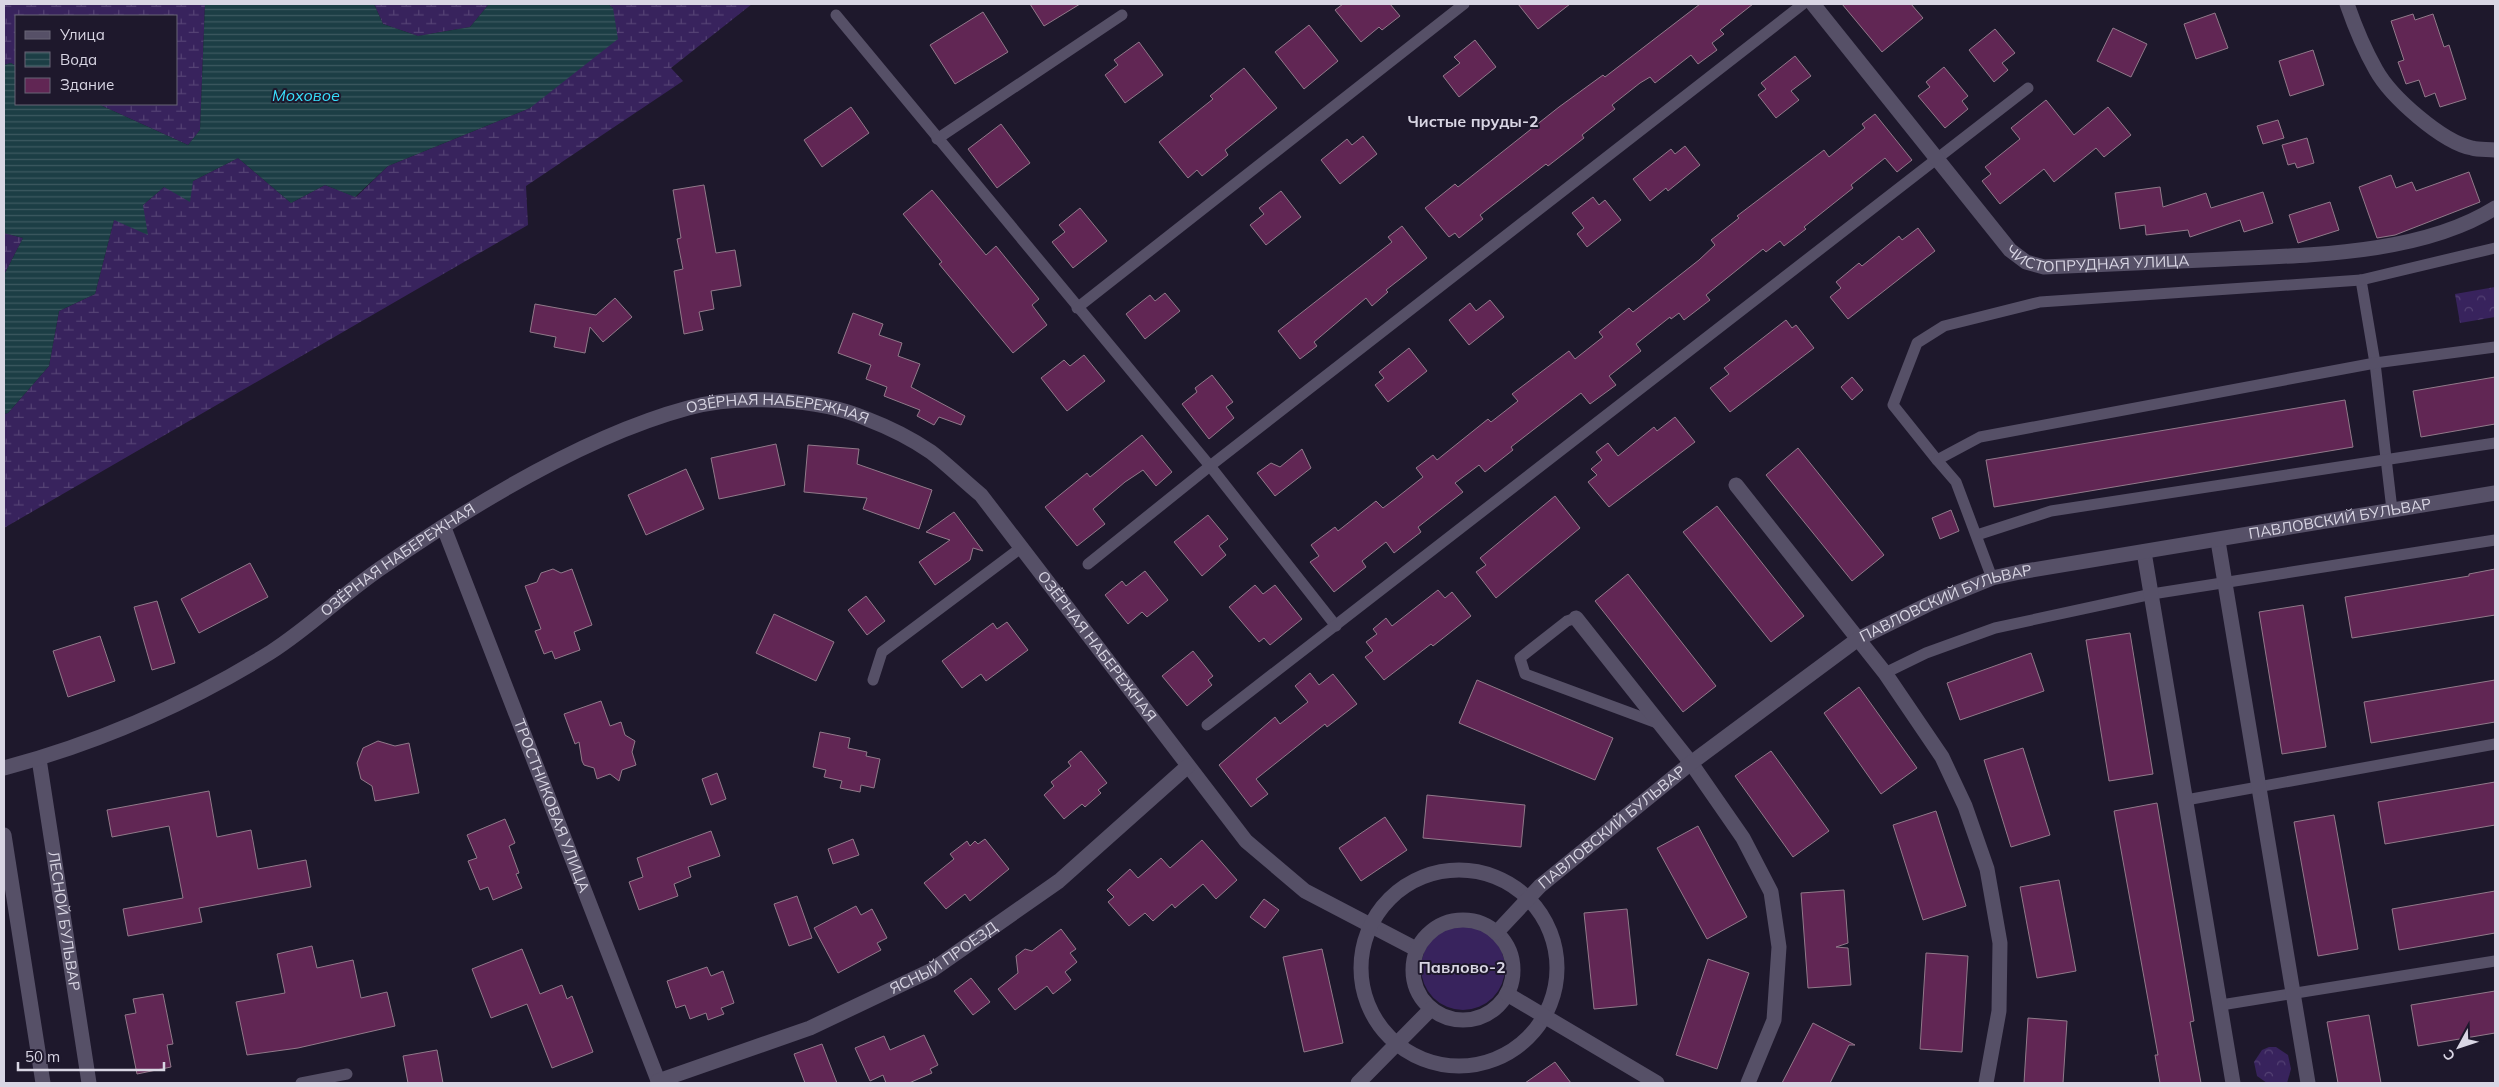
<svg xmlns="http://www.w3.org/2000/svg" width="2499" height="1087" viewBox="0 0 2499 1087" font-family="Mulish,sans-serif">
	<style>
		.grass { fill: #38235d }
		.wetland { fill: url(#wetland-marsh) }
		.park { fill: url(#park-crowns) }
		.water { fill: url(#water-rules) }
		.building { fill: #612654; stroke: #91798a }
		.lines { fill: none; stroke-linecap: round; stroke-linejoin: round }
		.lane { stroke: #565067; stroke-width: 11 }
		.street { stroke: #565067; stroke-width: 15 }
		.labels { text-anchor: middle; stroke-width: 4; stroke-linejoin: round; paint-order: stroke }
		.street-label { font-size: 15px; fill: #d9d6e4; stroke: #1e182c }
		.water-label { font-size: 16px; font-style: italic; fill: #38dffb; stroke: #1e182c }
		.neighbourhood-label { font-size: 16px; font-weight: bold; fill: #d9d6e4; stroke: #1e182c }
	</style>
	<defs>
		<pattern id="wetland-marsh" width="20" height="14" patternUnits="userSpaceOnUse" patternTransform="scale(1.25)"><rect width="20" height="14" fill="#38235d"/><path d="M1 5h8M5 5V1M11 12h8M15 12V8" fill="none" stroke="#544274"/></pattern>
		<pattern id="park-crowns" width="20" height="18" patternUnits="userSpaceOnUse" patternTransform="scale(1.25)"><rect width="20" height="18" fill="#38235d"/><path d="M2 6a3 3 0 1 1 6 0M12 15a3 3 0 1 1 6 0" fill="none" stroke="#544274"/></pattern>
		<pattern id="water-rules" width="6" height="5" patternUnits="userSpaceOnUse" patternTransform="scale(1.25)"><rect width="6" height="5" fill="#1c3e45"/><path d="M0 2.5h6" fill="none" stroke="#3c5960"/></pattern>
	</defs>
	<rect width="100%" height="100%" fill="#1e182c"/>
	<circle class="grass" cx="1463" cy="968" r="42"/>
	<g class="wetland">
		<path d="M4 4H205L200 130 188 145 98 104H176V16H16V66L11 63 4 65Z"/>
		<path d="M374 4H489L470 27 418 36 383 24Z"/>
		<path d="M608 4H752L671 68 683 81 526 186 528 225 4 528V414L8 413 49 366 59 311 95 294 114 220 143 205 164 187 193 181 238 158 291 203 325 185 356 197 388 166 530 108 613 8Z"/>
		<path d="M4 233 23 238 4 275Z"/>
	</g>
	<g class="park">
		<path d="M2495 287V317L2460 323 2455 294Z"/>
		<path d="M2269 1047H2276L2288 1055 2291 1069 2287 1083H2267L2257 1076 2254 1062 2262 1050Z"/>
	</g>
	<path class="water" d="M205 4H374L383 24 418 36 470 27 489 4H608L613 8 618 39 530 108 388 166 355 197 325 185 291 203 238 158 193 181 190 202 164 187 143 205 148 235 114 220 95 294 59 311 49 366 8 413 4 414V275L23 238 4 233V65L11 63 16 66V104H98L188 145 200 130Z"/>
	<g class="building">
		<path d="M1030 4H1080L1044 26Z"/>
		<path d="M1343 4H1390L1400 16 1382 30 1379 27 1361 42 1335 10Z"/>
		<path d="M1518 4H1570L1538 29Z"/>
		<path d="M1700 4H1753L1720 30 1724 34 1712 43 1717 50 1698 64 1691 55 1655 83 1650 77 1640 83 1612 105 1615 109 1582 135 1584 138 1548 166 1546 164 1480 215 1483 219 1459 238 1455 233 1449 237 1425 208 1455 184 1458 187 1559 107 1603 75 1605 77Z"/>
		<path d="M1842 4H1911L1923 18 1882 52Z"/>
		<path d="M983 12 1008 52 955 84 930 45Z"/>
		<path d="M2215 13 2228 48 2196 59 2184 24Z"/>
		<path d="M2413 14 2415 20 2433 14 2444 47 2449 45 2466 99 2440 107 2435 93 2425 97 2419 80 2406 84 2398 62 2404 60 2391 21Z"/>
		<path d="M1309 25 1338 61 1304 89 1275 52Z"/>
		<path d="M2113 28 2147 44 2131 77 2097 61Z"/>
		<path d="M1995 29 2015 53 2002 63 2008 70 1994 82 1969 50Z"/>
		<path d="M1475 40 1496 67 1459 97 1443 76 1460 63 1454 57Z"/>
		<path d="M1139 42 1163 75 1125 103 1105 75 1118 65 1114 60Z"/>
		<path d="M2313 50 2324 85 2290 96 2279 61Z"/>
		<path d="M1795 56 1811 76 1791 91 1799 100 1776 118 1758 95 1766 89 1761 83Z"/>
		<path d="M1944 67 1968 96 1962 101 1968 109 1945 128 1918 96 1930 87 1926 82Z"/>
		<path d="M1244 68 1277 108 1225 150 1228 155 1202 176 1197 170 1188 178 1159 142 1213 99 1210 96Z"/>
		<path d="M2046 100 2074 135 2108 107 2131 135 2104 157 2096 148 2054 182 2044 169 2000 204 1982 181 1991 174 1985 167 2020 139 2011 128Z"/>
		<path d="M851 107 869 133 822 167 804 140Z"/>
		<path d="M1875 114 1912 160 1897 172 1885 158 1851 185 1853 188 1804 227 1806 229 1784 246 1780 241 1766 252 1763 249 1706 295 1710 300 1684 320 1679 313 1671 319 1670 317 1636 344 1641 351 1609 376 1616 385 1590 404 1581 393 1511 447 1513 450 1485 472 1479 465 1455 483 1463 492 1418 527 1421 532 1394 553 1386 542 1362 561 1366 567 1334 592 1310 562 1319 556 1311 545 1335 527 1338 531 1376 501 1383 508 1395 499 1423 477 1416 468 1433 455 1437 460 1488 419 1491 422 1518 401 1512 394 1569 351 1575 359 1603 337 1599 332 1629 308 1633 312 1699 260 1715 245 1711 240 1739 218 1737 216 1824 150 1829 157 1865 128 1862 124Z"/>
		<path d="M2278 120 2284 138 2263 144 2257 126Z"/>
		<path d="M1001 124 1030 163 997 188 968 149Z"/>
		<path d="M1363 136 1377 154 1340 184 1321 160 1347 139 1352 145Z"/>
		<path d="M2307 138 2314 163 2297 168 2295 163 2288 165 2282 145Z"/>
		<path d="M1685 146 1700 165 1668 191 1666 188 1650 201 1633 179 1671 149 1675 154Z"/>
		<path d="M2469 172 2480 202 2395 235 2377 238 2359 187 2391 175 2396 188 2412 182 2416 191Z"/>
		<path d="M704 185 716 253 735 250 741 286 711 291 714 309 699 312 703 330 684 334 674 271 683 269 677 239 681 238 673 190Z"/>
		<path d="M2160 187 2163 207 2206 193 2211 208 2263 192 2273 223 2244 232 2240 220 2190 237 2188 230 2146 235 2145 225 2120 229 2115 193Z"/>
		<path d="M932 190 986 255 996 246 1039 299 1032 305 1047 325 1013 353 939 264 942 262 903 214Z"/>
		<path d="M1281 191 1301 217 1266 245 1250 225 1264 214 1259 208Z"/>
		<path d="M1593 197 1599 205 1605 200 1621 220 1587 247 1577 234 1584 228 1572 213Z"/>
		<path d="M2330 202 2339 230 2298 243 2289 215Z"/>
		<path d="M1080 208 1107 241 1073 268 1052 242 1065 232 1059 225Z"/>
		<path d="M1402 226 1427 258 1386 290 1388 292 1372 306 1366 298 1314 342 1317 346 1300 359 1278 331 1392 242 1388 237Z"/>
		<path d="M1918 228 1935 251 1848 319 1830 297 1841 288 1836 282 1859 263 1862 266 1899 236 1902 240Z"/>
		<path d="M1165 293 1180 311 1145 339 1126 314 1150 295 1155 301Z"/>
		<path d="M615 298 632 317 603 342 590 327 585 353 554 347 556 337 530 332 535 304 596 315Z"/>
		<path d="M1490 300 1504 317 1469 345 1449 320 1470 303 1476 311Z"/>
		<path d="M853 313 883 324 879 335 902 343 898 356 920 364 911 387 965 416 961 425 939 417 934 425 917 416 920 410 884 396 887 387 866 379 871 365 838 353Z"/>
		<path d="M1786 320 1792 328 1796 325 1814 348 1730 412 1710 388 1729 374 1724 368Z"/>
		<path d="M1409 348 1427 371 1388 402 1375 385 1384 378 1379 372Z"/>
		<path d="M1084 355 1105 381 1067 411 1041 378 1064 360 1070 366Z"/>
		<path d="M1212 375 1233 402 1226 407 1234 418 1209 439 1182 404 1197 392 1195 388Z"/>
		<path d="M1852 377 1863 390 1852 400 1841 387Z"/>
		<path d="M2495 377V424L2421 437 2413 391Z"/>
		<path d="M2345 400 2353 447 1994 507 1986 460Z"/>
		<path d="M1675 417 1695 442 1609 507 1588 482 1597 475 1591 469 1602 460 1596 452 1608 443 1618 456 1654 427 1657 431Z"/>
		<path d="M1142 435 1172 472 1156 486 1143 470 1125 482 1093 509 1105 524 1077 546 1045 507 1087 473 1090 477Z"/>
		<path d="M776 444 785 485 719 499 711 458Z"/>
		<path d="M808 445 859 449 857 464 932 490 919 529 863 509 867 498 804 492Z"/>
		<path d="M1798 448 1884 555 1852 581 1766 475Z"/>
		<path d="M1302 449 1311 468 1275 496 1257 473 1271 463 1280 467Z"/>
		<path d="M686 469 704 509 646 535 628 495Z"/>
		<path d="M1555 496 1580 528 1496 598 1476 572 1486 565 1480 558Z"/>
		<path d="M1717 506 1804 616 1771 642 1683 532Z"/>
		<path d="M1951 510 1959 531 1940 539 1932 518Z"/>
		<path d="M954 512 983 551 973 548 970 560 935 585 919 562 950 540 926 532Z"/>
		<path d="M1208 515 1228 539 1219 546 1226 555 1202 576 1174 542Z"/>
		<path d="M250 563 268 597 199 633 181 599Z"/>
		<path d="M553 569 561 573 572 569 592 625 574 632 580 650 555 659 552 651 544 654 535 631 541 629 525 586 537 582 541 573Z"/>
		<path d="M2495 569V615L2352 638 2345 597 2469 576V574Z"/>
		<path d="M1145 571 1168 600 1147 617 1142 612 1128 624 1105 595 1122 581 1126 586Z"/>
		<path d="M1628 574 1716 686 1683 712 1595 601Z"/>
		<path d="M1255 585 1263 594 1275 585 1302 619 1270 645 1264 638 1259 642 1229 607Z"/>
		<path d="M1438 590 1445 598 1452 592 1471 616 1433 646 1431 644 1384 680 1365 657 1373 651 1366 642 1377 634 1373 629 1386 618 1392 626Z"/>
		<path d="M866 596 885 621 867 635 848 610Z"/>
		<path d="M157 601 175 663 152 670 134 607Z"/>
		<path d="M2303 605 2326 747 2282 754 2259 612Z"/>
		<path d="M774 614 834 642 816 681 756 653Z"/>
		<path d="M1007 622 1028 650 986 681 981 674 962 688 942 661 993 623 997 629Z"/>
		<path d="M2130 633 2153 774 2109 781 2086 640Z"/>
		<path d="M100 636 115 681 68 697 53 651Z"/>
		<path d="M1193 651 1213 676 1208 680 1212 685 1187 706 1162 676Z"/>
		<path d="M2031 653 2044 691 1960 720 1947 683Z"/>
		<path d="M1310 673 1319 685 1333 674 1357 704 1327 727 1325 724 1256 779 1268 794 1251 807 1219 765 1275 717 1280 724 1308 702 1295 686Z"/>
		<path d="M1477 680 1613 738 1595 780 1459 723Z"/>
		<path d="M2495 680V722L2371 743 2364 702Z"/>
		<path d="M1859 687 1917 768 1881 794 1824 713Z"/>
		<path d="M601 701 610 726 621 722 625 735 635 741 632 752 636 765 622 770 619 781 610 774 597 779 594 768 584 765 582 761 579 742 575 744 564 714Z"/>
		<path d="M820 732 850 738 848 748 867 752 866 756 880 759 874 788 861 785 860 792 840 788 842 781 824 777 826 770 813 767Z"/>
		<path d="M378 741 395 746 409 743 419 793 375 801 372 786 361 779 357 763 363 748Z"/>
		<path d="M2023 748 2050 835 2011 847 1984 760Z"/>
		<path d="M1081 751 1107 783 1098 790 1101 793 1085 807 1082 804 1064 819 1044 795 1054 786 1051 782 1071 766 1068 762Z"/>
		<path d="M1771 751 1829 831 1793 857 1735 776Z"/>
		<path d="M717 773 726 799 711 805 702 779Z"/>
		<path d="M2495 782V825L2385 844 2378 802Z"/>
		<path d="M209 791 217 837 251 830 258 869 306 860 311 887 199 908 202 922 128 936 123 909 183 898 169 826 112 837 107 810Z"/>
		<path d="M1427 795 1525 805 1521 847 1423 838Z"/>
		<path d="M2157 803 2194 1021 2190 1022 2201 1083H2160L2155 1055H2158L2114 811Z"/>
		<path d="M1936 811 1966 906 1923 920 1893 825Z"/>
		<path d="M2334 815 2358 949 2318 956 2294 822Z"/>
		<path d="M1385 817 1407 850 1361 881 1339 848Z"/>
		<path d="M505 819 515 843 509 846 519 873 516 874 522 888 493 900 488 887 480 890 468 861 477 858 467 835Z"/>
		<path d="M1698 826 1747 917 1707 939 1657 848Z"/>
		<path d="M711 831 720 856 688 867 691 877 674 884 678 896 639 910 629 882 643 877 637 858Z"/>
		<path d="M853 839 859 855 833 864 828 849Z"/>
		<path d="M985 839 1009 869 970 901 965 894 946 909 924 883 954 859 950 854 967 841 970 846 975 841 978 844Z"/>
		<path d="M1202 840 1237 880 1216 899 1203 884 1175 908 1172 904 1153 921 1145 913 1129 926 1108 902 1114 897 1107 890 1130 869 1138 878 1161 858 1170 868Z"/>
		<path d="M2059 880 2076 971 2037 978 2020 887Z"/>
		<path d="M1844 890 1848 943 1836 947 1848 948 1851 985 1808 988 1801 893Z"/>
		<path d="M2495 891V933L2399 950 2392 909Z"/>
		<path d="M797 896 812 938 789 946 774 904Z"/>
		<path d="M1264 899 1279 910 1265 928 1250 917Z"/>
		<path d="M856 906 861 915 872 909 887 938 877 943 881 950 838 973 814 928Z"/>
		<path d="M1627 909 1637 1005 1594 1009 1584 913Z"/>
		<path d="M1061 929 1076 949 1070 953 1077 962 1065 972 1071 980 1053 994 1047 986 1015 1010 998 989 1018 973 1016 956 1025 949 1032 951Z"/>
		<path d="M312 946 317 968 353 960 361 998 387 992 395 1026 298 1048 247 1055 236 1002 285 993 277 954Z"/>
		<path d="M522 949 540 994 562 985 567 999 572 996 593 1052 552 1068 527 1004 491 1018 472 969Z"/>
		<path d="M1322 949 1343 1043 1304 1052 1283 957Z"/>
		<path d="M1926 953 1968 956 1962 1052 1920 1049Z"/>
		<path d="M1708 959 1749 973 1717 1069 1676 1055Z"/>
		<path d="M707 967 711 976 723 971 734 1003 721 1008 724 1014 708 1020 706 1013 690 1019 685 1005 676 1008 667 981Z"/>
		<path d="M971 978 990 1002 973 1015 954 991Z"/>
		<path d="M2495 991V1033L2418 1046 2411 1005Z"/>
		<path d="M163 994 173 1044 167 1045 171 1067 137 1074 125 1015 136 1013 133 999Z"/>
		<path d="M2369 1015 2381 1083H2338L2327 1022Z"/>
		<path d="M2028 1018 2067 1021 2063 1083H2024Z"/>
		<path d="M1813 1023 1855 1045H1849L1830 1083H1782Z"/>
		<path d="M924 1035 938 1065 930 1069 932 1073 909 1083H886L883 1075 870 1081 855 1048 884 1036 890 1050Z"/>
		<path d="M822 1044 837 1083H805L794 1054Z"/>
		<path d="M437 1050 443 1083H408L403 1056Z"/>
		<path d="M1555 1062 1571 1083H1525Z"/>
	</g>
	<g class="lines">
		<g class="lane">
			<path d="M836 15 1210 466 1336 626"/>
			<path d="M937 139 1122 15"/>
			<path d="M2361 280 2375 363 2392 510"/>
			<path d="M1077 308 1464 4"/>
			<path d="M1937 460 1893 405 1917 343 1944 326 2040 302 2361 280 2495 248"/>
			<path d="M1977 535 2051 511 2495 443"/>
			<path d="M1088 564 1210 466 1803 4"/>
			<path d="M1992 578 1956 482 1937 460 1980 437 2375 363 2495 347"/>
			<path d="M1576 618 1567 621 1520 658 1525 674 1660 724"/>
			<path d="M1885 673 1926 653 1995 628 2152 594 2495 540"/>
			<path d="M873 680 882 652 1022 547"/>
			<path d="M1207 725 2028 88"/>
			<path d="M2186 800 2495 744"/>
			<path d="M2221 1005 2495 961"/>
			<path d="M301 1083 347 1074"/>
		</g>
		<g class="street">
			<path id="s1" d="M1813 4 2010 250 2026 262 2044 267C2105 264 2165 262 2226 259 2311 255 2422 254 2495 208"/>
			<path d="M2347 4C2355 27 2364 49 2376 70 2391 97 2442 142 2472 148 2479 150 2488 149 2495 150"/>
			<path d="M1736 485 1885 673 1942 757 1965 806 1987 869 2000 943 1999 1011 1986 1083"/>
			<path id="s2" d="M444 528 659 1083"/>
			<path d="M2218 541 2308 1083"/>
			<path d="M2144 552 2233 1083"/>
			<path d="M1576 618 1691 763 1743 838 1771 892 1779 947 1774 1020 1748 1083"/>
			<path id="s3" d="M39 759 89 1083"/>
			<path id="s4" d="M4 768C97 743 189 703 271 652 310 627 343 594 381 568 469 507 584 436 688 408 738 394 819 398 867 419 888 427 912 439 931 452 948 465 964 481 981 495L1246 841 1305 891 1416 949"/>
			<path d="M4 835 43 1083"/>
			<circle cx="1459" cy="968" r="98"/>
			<circle cx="1463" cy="970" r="50"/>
			<path id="s5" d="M1497 932 1540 886 1691 763 1858 639 1931 603 1992 578 2020 572 2495 493"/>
			<path d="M1507 994 1657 1083"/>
			<path id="s6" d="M658 1081 810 1028 932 970 1059 881 1188 766"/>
			<path d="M1358 1083 1431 1009"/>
		</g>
	</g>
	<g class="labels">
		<g class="street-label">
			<text dy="5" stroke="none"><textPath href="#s1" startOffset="406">ЧИСТОПРУДНАЯ УЛИЦА</textPath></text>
			<text dy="5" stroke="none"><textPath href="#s4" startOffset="869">ОЗЁРНАЯ НАБЕРЕЖНАЯ</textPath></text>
			<text dy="5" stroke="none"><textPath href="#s5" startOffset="966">ПАВЛОВСКИЙ БУЛЬВАР</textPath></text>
			<text dy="5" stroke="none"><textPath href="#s4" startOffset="449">ОЗЁРНАЯ НАБЕРЕЖНАЯ</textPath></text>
			<text dy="5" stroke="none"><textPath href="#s5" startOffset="561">ПАВЛОВСКИЙ БУЛЬВАР</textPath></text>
			<text dy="5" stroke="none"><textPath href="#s4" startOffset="1289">ОЗЁРНАЯ НАБЕРЕЖНАЯ</textPath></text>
			<text dy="5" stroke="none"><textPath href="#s2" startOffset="298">ТРОСТНИКОВАЯ УЛИЦА</textPath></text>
			<text dy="5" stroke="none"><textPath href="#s5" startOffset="156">ПАВЛОВСКИЙ БУЛЬВАР</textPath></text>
			<text dy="5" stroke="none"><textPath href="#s3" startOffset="164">ЛЕСНОЙ БУЛЬВАР</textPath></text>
			<text dy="5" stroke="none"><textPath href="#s6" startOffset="312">ЯСНЫЙ ПРОЕЗД</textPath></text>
		</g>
		<g class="water-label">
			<text x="306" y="101">Моховое</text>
		</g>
		<g class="neighbourhood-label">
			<text x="1473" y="127">Чистые пруды-2</text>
			<text x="1462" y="973">Павлово-2</text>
		</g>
	</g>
	<rect width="2499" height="1087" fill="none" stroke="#d9d6e4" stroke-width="10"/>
	<rect x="15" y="15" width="162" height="90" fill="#1e182c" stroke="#696476"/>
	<rect x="25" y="31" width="25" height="8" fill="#565067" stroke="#696476"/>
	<text x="60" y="40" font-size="15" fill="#d9d6e4">Улица</text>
	<rect x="25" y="52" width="25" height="15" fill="url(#water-rules)" stroke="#696476"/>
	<text x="60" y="65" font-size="15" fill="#d9d6e4">Вода</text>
	<rect x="25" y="78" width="25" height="15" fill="#612654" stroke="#696476"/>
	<text x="60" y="90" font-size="15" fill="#d9d6e4">Здание</text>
	<g transform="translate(2459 1047) rotate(230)" stroke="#1e182c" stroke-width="4" paint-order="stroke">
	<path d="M0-4L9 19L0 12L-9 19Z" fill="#d9d6e4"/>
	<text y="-8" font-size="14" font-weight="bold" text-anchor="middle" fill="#d9d6e4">С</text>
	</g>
	<path d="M18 1062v8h146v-8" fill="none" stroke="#d9d6e4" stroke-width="2.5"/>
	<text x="25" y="1062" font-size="15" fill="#d9d6e4" stroke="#1e182c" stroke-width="4" paint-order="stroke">50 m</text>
</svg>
